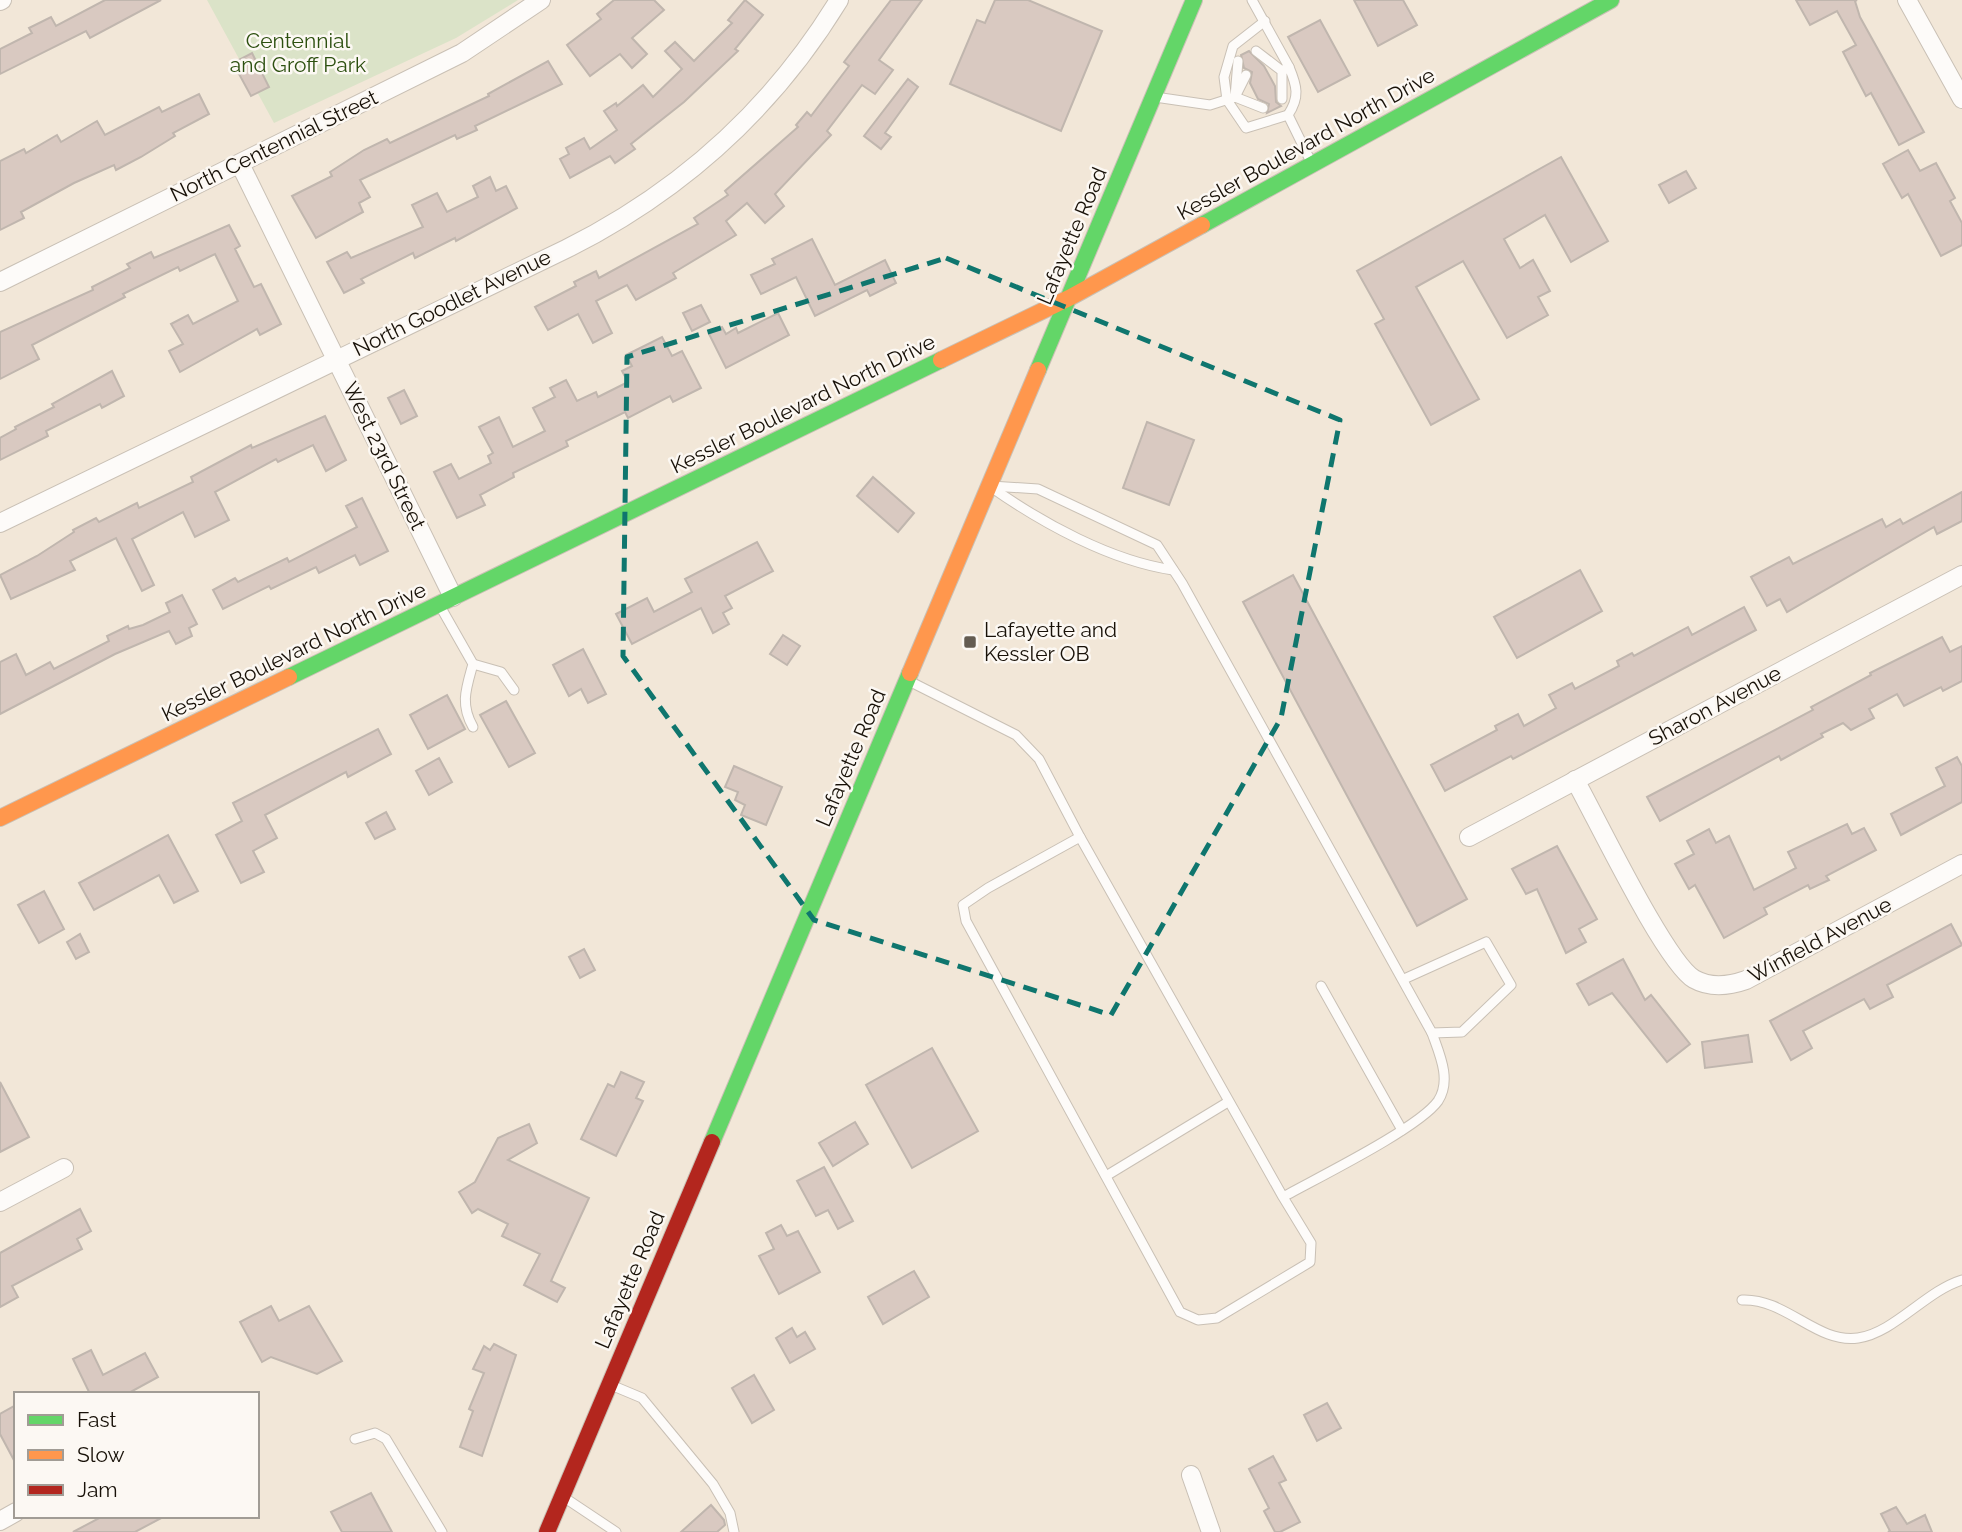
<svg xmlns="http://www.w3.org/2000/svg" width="1962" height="1532" viewBox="0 0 1962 1532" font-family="Raleway,sans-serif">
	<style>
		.green { fill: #dbe3c8 }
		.building { fill: #d9c9c1; stroke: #c0b6ae; stroke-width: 2 }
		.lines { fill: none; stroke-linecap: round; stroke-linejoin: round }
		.lane-casing { stroke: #c9c0b5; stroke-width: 11 }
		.street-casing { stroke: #c9c0b5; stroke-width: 20 }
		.fast-casing { stroke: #c9c0b5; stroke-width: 18 }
		.slow-casing { stroke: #c9c0b5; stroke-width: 18 }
		.jam-casing { stroke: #c9c0b5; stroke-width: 18 }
		.lane { stroke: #fdfbf9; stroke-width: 9 }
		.street { stroke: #fdfbf9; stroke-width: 18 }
		.fast { stroke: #63d668; stroke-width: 16 }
		.slow { stroke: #ff974d; stroke-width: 16 }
		.jam { stroke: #b3261e; stroke-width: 16 }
		.marked { fill: none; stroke: #0f766e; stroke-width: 5; stroke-dasharray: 14 9; stroke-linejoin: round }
		.poi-dot { fill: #645c51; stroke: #fcf8f3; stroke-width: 2.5 }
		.labels { text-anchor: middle; stroke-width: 5; stroke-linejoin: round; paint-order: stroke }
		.park-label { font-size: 21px; fill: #2d5010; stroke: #fcf8f3 }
		.street-label { font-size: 21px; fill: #181108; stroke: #fcf8f3 }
		.poi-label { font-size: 21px; fill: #181108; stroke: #fcf8f3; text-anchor: start }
	</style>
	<rect width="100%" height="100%" fill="#f2e7d8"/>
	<path class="green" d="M207 0H518L456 38 274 123Z"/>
	<g class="building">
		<path d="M105 0H161L90 38 86 31 0 74V49L32 33 29 28 51 17 56 26Z"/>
		<path d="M614 0H654L664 10 632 38 647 54 632 68 620 54 590 76 567 45 601 19 597 14Z"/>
		<path d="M745 0 763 15 735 49 738 51 684 102 631 144 635 149 615 163 610 156 570 178 560 159 569 154 566 148 584 138 590 149 617 130 604 111 616 103 617 106 643 85 653 97 682 69 665 51 675 42 694 61 732 23 728 20Z"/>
		<path d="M891 0H922L879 60 893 70 875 94 862 85 827 131 831 135 775 194 784 206 765 223 747 203 726 221 736 235 673 273 676 278 636 300 627 285 596 301 612 333 593 343 578 314 548 330 535 307 576 286 574 282 596 271 599 278 698 224 694 218 728 195 725 191 798 127 796 125 807 112 811 116 849 66 844 62Z"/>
		<path d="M995 0H1028L1102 31 1061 131 950 84 977 20 985 23Z"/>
		<path d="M1354 0H1403L1417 25 1378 46Z"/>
		<path d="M1796 0H1857L1855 1 1860 17 1924 132 1899 145 1871 93 1866 96 1843 52 1856 45 1837 11 1810 25Z"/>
		<path d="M1320 20 1350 75 1318 92 1288 37Z"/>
		<path d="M1249 51 1264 66 1275 86 1276 102 1281 106 1267 113 1269 104 1258 99 1250 83 1252 72 1244 68 1241 55Z"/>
		<path d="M252 53 269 87 251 96 233 63Z"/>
		<path d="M548 61 562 84 475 126 477 130 457 139 455 135 360 180 370 197 359 203 363 212 316 238 292 196 332 176 330 172 364 150 387 139 390 143 489 96 488 94Z"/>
		<path d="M908 79 918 87 885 133 891 137 881 149 864 136Z"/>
		<path d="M199 94 209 114 173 133 175 136 141 157 116 170 114 165 74 183 21 212 24 218 0 230V161L24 149 26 153 57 135 61 142 97 121 105 135 159 107 162 112Z"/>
		<path d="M1908 150 1920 171 1936 163 1955 198 1950 201 1962 223V245L1941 256 1908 194 1902 198 1883 164Z"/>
		<path d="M1561 157 1608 241 1571 262 1545 215 1504 239 1520 268 1533 260 1550 291 1538 297 1548 315 1507 338 1463 261 1416 287 1479 399 1431 425 1375 324 1384 319 1357 271Z"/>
		<path d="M1686 171 1696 188 1669 203 1659 185Z"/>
		<path d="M490 177 496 191 506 186 517 208 456 241 455 238 415 258 413 253 361 279 364 283 344 293 327 262 347 252 351 258 423 227 412 205 437 193 447 212 478 197 473 186Z"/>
		<path d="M229 225 240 246 235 249 254 287 261 284 281 324 260 335 257 329 180 372 169 351 183 344 171 324 188 315 193 324 238 301 215 254 180 271 178 267 123 294 125 297 32 345 39 359 0 379V332L93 290 92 287 130 268 127 264 151 252 154 258Z"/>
		<path d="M812 239 835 285 885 260 896 283 870 296 867 290 815 316 796 277 761 294 751 275 775 264 772 259Z"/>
		<path d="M701 305 710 322 692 331 683 313Z"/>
		<path d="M778 313 789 335 726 368 709 334 722 327 726 334 736 328 738 333Z"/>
		<path d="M662 337 672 356 682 351 701 388 673 402 670 396 628 418 625 412 566 441 568 446 513 473 514 477 480 495 485 505 457 518 434 472 451 464 459 479 491 463 488 456 493 453 479 427 499 417 513 447 545 431 533 408 555 397 550 388 566 380 577 401 596 392 598 397 628 382 622 371 632 366 626 355Z"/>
		<path d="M112 371 124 396 102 408 100 404 46 431 48 436 0 460V438L16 429 15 427 54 407 52 404Z"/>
		<path d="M404 390 417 416 401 424 388 398Z"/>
		<path d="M325 416 346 460 326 471 313 445 278 462 276 459 215 492 229 520 195 537 183 512 132 539 154 585 142 591 116 538 70 561 75 570 11 599 0 575 37 556 74 532 73 530 96 518 99 522 137 503 139 508 193 482 191 477 251 445 252 448Z"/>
		<path d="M1147 422 1194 440 1169 505 1123 488Z"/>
		<path d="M873 477 914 513 898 532 857 496Z"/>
		<path d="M1962 492V521L1937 534 1934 527 1787 612 1780 599 1767 606 1751 577 1789 557 1793 564 1882 519 1886 527 1900 519 1903 524Z"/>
		<path d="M362 498 388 551 360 565 355 555 319 573 316 567 271 589 269 586 223 609 213 590 235 578 238 582 287 558 289 562 357 527 346 506Z"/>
		<path d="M757 542 773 571 725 596 732 608 723 613 729 624 713 633 701 608 632 644 616 614 647 598 654 612 692 592 685 579Z"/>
		<path d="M1580 570 1602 611 1517 658 1494 617Z"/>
		<path d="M1293 575 1467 899 1417 926 1243 602Z"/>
		<path d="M182 595 197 624 189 628 192 636 176 644 169 631 115 654 0 714V662L16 654 26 675 50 662 54 669 109 641 107 636 128 626 129 629 143 625 170 612 166 603Z"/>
		<path d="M1744 607 1756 630 1513 759 1511 756 1445 791 1431 765 1497 730 1495 726 1518 714 1524 726 1556 708 1549 695 1572 683 1575 689 1619 666 1617 661 1632 653 1634 656 1688 627 1692 635Z"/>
		<path d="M783 635 800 646 787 665 770 654Z"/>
		<path d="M1942 637 1950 652 1962 646V681L1943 691 1941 687 1904 706 1897 694 1869 709 1874 718 1851 730 1843 723 1821 734 1823 737 1781 760 1779 756 1660 821 1647 797 1813 710 1811 707 1871 675 1870 673Z"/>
		<path d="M583 649 606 694 588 703 581 689 569 696 553 665Z"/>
		<path d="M447 695 465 729 428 749 410 715Z"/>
		<path d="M506 701 535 753 509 767 480 715Z"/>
		<path d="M378 729 391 754 348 777 346 772 265 815 277 838 253 851 264 872 241 883 216 835 242 821 233 803Z"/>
		<path d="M1957 757 1962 766V802L1901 835 1891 814 1945 786 1936 768Z"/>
		<path d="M439 758 452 782 429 795 416 771Z"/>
		<path d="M734 766 782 787 766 825 741 815 745 805 735 800 738 792 725 787Z"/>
		<path d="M386 812 395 829 375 839 366 823Z"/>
		<path d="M1847 824 1852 834 1864 828 1876 850 1826 876 1829 880 1810 889 1808 885 1764 908 1767 914 1724 938 1695 885 1689 889 1675 864 1694 854 1687 841 1709 829 1716 843 1729 836 1754 890 1796 868 1788 852Z"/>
		<path d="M168 835 198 891 174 903 159 875 94 910 79 883Z"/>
		<path d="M1557 846 1597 919 1579 929 1586 942 1566 953 1537 889 1526 894 1512 869Z"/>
		<path d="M44 891 64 929 39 943 18 905Z"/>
		<path d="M1951 924 1962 945 1887 985 1893 997 1870 1009 1864 999 1803 1031 1812 1048 1791 1060 1770 1021Z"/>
		<path d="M80 934 89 952 76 959 67 942Z"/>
		<path d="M584 949 595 970 580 978 569 957Z"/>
		<path d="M1623 959 1645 1000 1651 995 1690 1044 1667 1062 1612 993 1589 1005 1577 984Z"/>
		<path d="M1748 1035 1752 1062 1705 1068 1702 1042Z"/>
		<path d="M932 1048 978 1131 912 1168 866 1085Z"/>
		<path d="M621 1072 644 1082 636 1098 643 1101 616 1156 581 1139 608 1084 614 1087Z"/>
		<path d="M0 1082 29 1137 0 1152Z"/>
		<path d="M855 1122 868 1144 833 1166 819 1143Z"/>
		<path d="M529 1124 537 1143 508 1160 589 1198 551 1281 565 1288 557 1302 524 1285 540 1254 502 1236 508 1224 478 1209 472 1213 459 1192 475 1182 498 1138Z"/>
		<path d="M824 1167 853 1221 838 1229 828 1210 816 1216 797 1181Z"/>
		<path d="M80 1209 91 1231 77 1239 82 1249 12 1286 18 1297 0 1307V1253Z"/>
		<path d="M781 1225 787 1236 798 1231 820 1272 779 1294 759 1256 774 1249 766 1233Z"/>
		<path d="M914 1271 929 1297 883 1324 868 1297Z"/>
		<path d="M271 1306 279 1321 309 1306 342 1361 317 1374 271 1357 262 1362 240 1322Z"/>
		<path d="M792 1328 797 1337 805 1332 815 1349 790 1363 776 1338Z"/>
		<path d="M494 1344 516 1355 482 1456 460 1447 473 1411 469 1409 484 1373 473 1369 484 1346 490 1350Z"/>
		<path d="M91 1350 103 1375 145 1353 158 1377 127 1394H90L73 1359Z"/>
		<path d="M754 1375 774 1410 752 1423 732 1388Z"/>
		<path d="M1327 1403 1341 1428 1317 1441 1304 1415Z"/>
		<path d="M16 1405V1464L0 1434V1414Z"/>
		<path d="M1273 1456 1286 1480 1279 1483 1300 1522 1280 1532H1275L1264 1511 1269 1508 1249 1469Z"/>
		<path d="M371 1493 392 1532H342L331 1512Z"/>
		<path d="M711 1505 724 1520 725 1525 717 1532H681Z"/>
		<path d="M1896 1507 1907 1524 1925 1515 1932 1532H1888L1890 1531 1881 1514Z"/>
		<path d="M103 1516H165L135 1532H73Z"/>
	</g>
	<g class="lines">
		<g class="lane-casing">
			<g id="lane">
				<path d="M1252 0 1289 67 1282 71"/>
				<path d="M1265 21 1233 46 1224 77 1227 100 1246 128 1288 115"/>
				<path d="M1256 51 1282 71V99"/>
				<path d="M1238 61 1235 97 1246 75"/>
				<path d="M1289 67C1297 86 1300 97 1288 115L1312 164"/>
				<path d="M1155 97 1210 105 1235 97 1263 108"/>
				<path d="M991 486 1038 489 1157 545 1182 583 1432 1033 1462 1032 1511 985 1486 942 1404 979"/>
				<path d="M991 487C1042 523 1111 561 1173 570"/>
				<path d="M440 606 473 664C466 689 460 704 473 727"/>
				<path d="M473 664 501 672 514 690"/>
				<path d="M909 681 1016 735 1039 759 1080 837"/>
				<path d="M1321 986 1402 1130"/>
				<path d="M1106 1176 1228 1102"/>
				<path d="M1283 1197 1080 837 988 888 963 905 966 921 1180 1312 1198 1320 1217 1318 1310 1262 1311 1243 1283 1197C1317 1178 1419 1128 1438 1101 1452 1080 1439 1053 1432 1033"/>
				<path d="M1742 1300C1786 1298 1817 1344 1858 1338 1894 1333 1926 1291 1962 1280"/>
				<path d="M611 1385 642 1398 713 1484 730 1513 734 1532"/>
				<path d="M355 1439 375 1433 386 1439 442 1532"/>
				<path d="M565 1498 616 1532"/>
			</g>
		</g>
		<g class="street-casing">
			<g id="street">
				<path d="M1907 0 1962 99"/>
				<path d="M0 1 2 0"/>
				<path d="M240 164 453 597"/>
				<path d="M0 282 462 53 541 0"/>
				<path d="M0 523 566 249C680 192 773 108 839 0"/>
				<path d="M1575 780C1596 817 1665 962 1694 979 1710 988 1729 986 1746 980L1962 864"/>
				<path d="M1469 837 1962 575"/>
				<path d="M0 1202 64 1168"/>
				<path d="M1191 1475 1211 1532"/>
				<path d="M0 1521 16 1512"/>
			</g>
		</g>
		<g class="fast-casing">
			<g id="fast">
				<path d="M1202 225 1611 0"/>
				<path d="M1038 370 1194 0"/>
				<path d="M289 677 941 360"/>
				<path d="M712 1142 910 673"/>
			</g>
		</g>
		<g class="slow-casing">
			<g id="slow">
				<path d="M941 360 1069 298 1202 225"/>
				<path d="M910 673 1038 370"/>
				<path d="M0 818 289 677"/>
			</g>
		</g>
		<g class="jam-casing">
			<path id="jam" d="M547 1532 712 1142"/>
		</g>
		<use href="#lane" class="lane"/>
		<use href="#street" class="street"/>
		<use href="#fast" class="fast"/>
		<use href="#slow" class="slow"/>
		<use href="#jam" class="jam"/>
	</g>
	<path class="marked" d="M946 258 1340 420 1281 718 1111 1015 814 920 623 656 627 357Z"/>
	<rect class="poi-dot" x="963" y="635" width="14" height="14" rx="3.5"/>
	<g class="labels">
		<g class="park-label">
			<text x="298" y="48">Centennial<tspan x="298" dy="24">and Groff Park</tspan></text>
		</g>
		<g class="street-label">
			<text transform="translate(1306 144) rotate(-29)" y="7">Kessler Boulevard North Drive</text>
			<text transform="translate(274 146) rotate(-26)" y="7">North Centennial Street</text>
			<text transform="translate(1072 236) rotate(-67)" y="7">Lafayette Road</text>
			<text transform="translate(452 303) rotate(-26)" y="7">North Goodlet Avenue</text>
			<text transform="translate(803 404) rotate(-26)" y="7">Kessler Boulevard North Drive</text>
			<text transform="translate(384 456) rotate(64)" y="7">West 23rd Street</text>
			<text transform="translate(294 652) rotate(-26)" y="7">Kessler Boulevard North Drive</text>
			<text transform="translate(1715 706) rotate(-28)" y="7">Sharon Avenue</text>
			<text transform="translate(851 758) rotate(-67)" y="7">Lafayette Road</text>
			<text transform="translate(1820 940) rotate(-28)" y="7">Winfield Avenue</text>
			<text transform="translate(630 1280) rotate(-67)" y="7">Lafayette Road</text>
		</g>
		<g class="poi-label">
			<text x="984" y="637">Lafayette and<tspan x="984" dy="24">Kessler OB</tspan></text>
		</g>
	</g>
	<rect x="14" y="1392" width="245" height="126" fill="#fcf8f3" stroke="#a19c95" stroke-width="2"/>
	<rect x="28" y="1415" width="35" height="10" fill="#63d668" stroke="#a19c95" stroke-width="2"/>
	<text x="77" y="1427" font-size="21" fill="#181108">Fast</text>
	<rect x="28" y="1450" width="35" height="10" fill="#ff974d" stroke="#a19c95" stroke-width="2"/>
	<text x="77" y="1462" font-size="21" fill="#181108">Slow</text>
	<rect x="28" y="1485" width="35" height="10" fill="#b3261e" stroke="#a19c95" stroke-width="2"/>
	<text x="77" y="1497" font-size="21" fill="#181108">Jam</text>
</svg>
